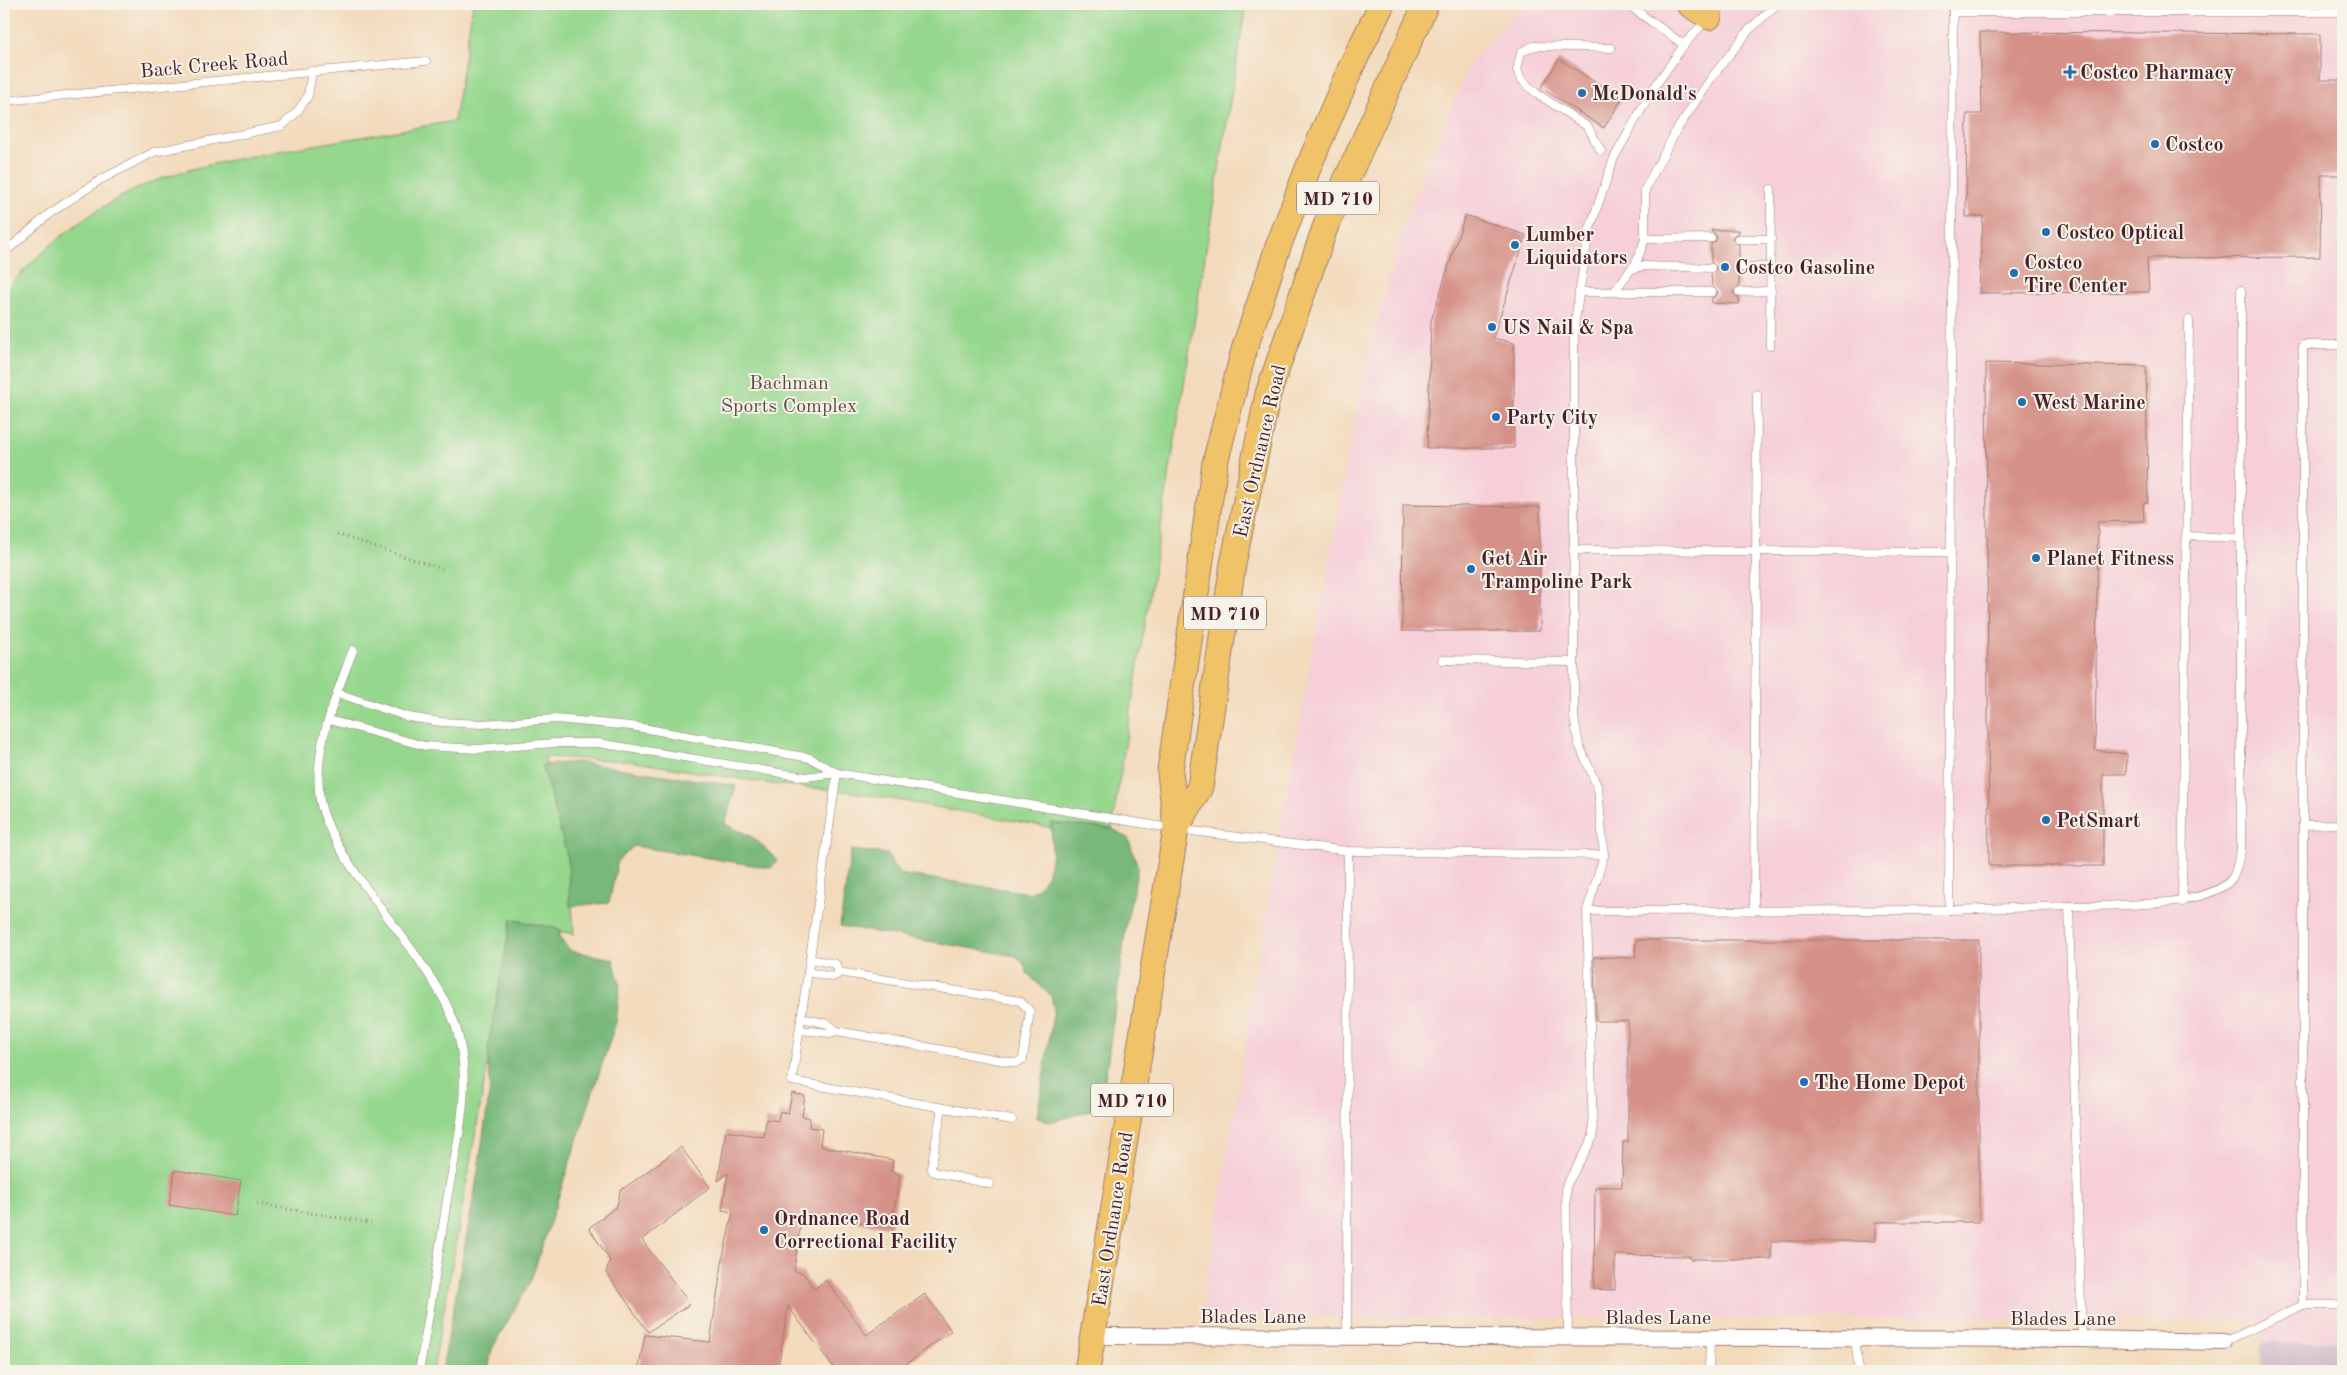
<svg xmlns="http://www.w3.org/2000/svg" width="2347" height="1375" viewBox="0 0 2347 1375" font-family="'Old Standard TT',serif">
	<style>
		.built { fill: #f6cfd8 }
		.industrial { fill: #d1bdca }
		.green { fill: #96d78e; stroke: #707b5c }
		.forest { fill: #78b879; stroke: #616c52 }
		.building { fill: #d59188 }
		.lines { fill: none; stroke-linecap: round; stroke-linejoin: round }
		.lane-casing { stroke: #9e7c73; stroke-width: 9 }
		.street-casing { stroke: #9e7c73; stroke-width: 18 }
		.primary-casing { stroke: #9e7c73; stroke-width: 27 }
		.path { stroke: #9e7c73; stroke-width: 3; stroke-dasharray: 1 4; stroke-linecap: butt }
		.lane { stroke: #fff; stroke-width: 8 }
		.street { stroke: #fff; stroke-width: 16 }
		.primary { stroke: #f1c369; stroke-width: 25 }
		.poi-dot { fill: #1f6fb2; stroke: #f7f3e8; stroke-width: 2 }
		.labels { text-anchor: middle; stroke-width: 4; stroke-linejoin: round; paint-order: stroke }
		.shield { fill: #f7f3e8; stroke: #7e5f64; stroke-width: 1 }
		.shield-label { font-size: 19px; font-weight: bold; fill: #4a1f2b }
		.street-label { font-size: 20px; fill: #4a1f2b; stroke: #f7f3e8 }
		.poi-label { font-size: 20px; font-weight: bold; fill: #4a1f2b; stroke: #f7f3e8; text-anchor: start }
		.park-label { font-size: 20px; fill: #5d4d44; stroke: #f7f3e8 }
	</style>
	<rect width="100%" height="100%" fill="#f7f3e8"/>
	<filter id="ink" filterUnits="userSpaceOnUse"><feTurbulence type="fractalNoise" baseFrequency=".02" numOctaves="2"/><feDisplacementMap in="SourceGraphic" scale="10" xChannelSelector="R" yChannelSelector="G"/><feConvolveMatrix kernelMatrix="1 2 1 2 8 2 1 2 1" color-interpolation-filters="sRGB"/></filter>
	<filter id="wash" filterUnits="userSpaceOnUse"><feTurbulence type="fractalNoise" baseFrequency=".0096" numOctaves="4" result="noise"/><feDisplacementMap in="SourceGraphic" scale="20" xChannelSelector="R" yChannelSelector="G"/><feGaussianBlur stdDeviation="1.12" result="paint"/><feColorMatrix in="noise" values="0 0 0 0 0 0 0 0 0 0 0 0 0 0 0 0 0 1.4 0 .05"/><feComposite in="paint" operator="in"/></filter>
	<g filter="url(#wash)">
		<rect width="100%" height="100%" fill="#f3dabb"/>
		<g class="built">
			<path d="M1524 4H2343V1342H2262V1320L1201 1317 1281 825 1362 379 1403 227 1470 62Z"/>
			<path d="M1664 1369 1725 1371H1567Z"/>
		</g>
		<path class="industrial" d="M2262 1342H2343V1371H2260Z"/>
		<path class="green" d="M473 4H1246L1110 838 852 792 772 784 629 761 544 757 564 825 568 849 574 934 513 922 433 1371H4V292C46 243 102 200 163 178 206 163 252 156 297 148 349 139 402 130 454 121Z"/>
		<g class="forest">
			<path d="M577 762 736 786 725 824 754 838 777 860 771 868 634 846 618 860 609 903 570 906 568 859 542 765Z"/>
			<path d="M1051 823 1113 829 1128 838 1138 867 1127 920 1101 1108 1050 1122 1037 1118 1054 1009 1051 996 1027 973 1024 964 1016 956 840 926 851 850 887 854 899 874 1030 893C1056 880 1052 847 1051 823Z"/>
			<path d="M511 919 560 929V939L571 951 613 959 620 984 616 1022 531 1280 492 1349 488 1371H442L476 1184 490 1090 488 1047Z"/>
		</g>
		<g id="blocks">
			<g class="building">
				<path d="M1980 32 2320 34V80H2343V175H2321L2320 257 2147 258 2149 292 1979 293 1983 216 1966 217 1967 114H1982Z"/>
				<path d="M1559 59 1622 99 1604 128 1541 88Z"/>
				<path d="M1465 215 1526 235 1493 338 1514 343V448H1427L1431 321Z"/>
				<path d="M1711 230H1738V233L1733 236 1732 239 1739 245V261L1733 267 1739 273V286L1733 292 1735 295 1739 298V304L1712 303V298L1717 295 1718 292 1712 286 1711 274 1717 268 1711 262V244L1716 241 1717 237Z"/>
				<path d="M1986 363 2146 366 2148 502 2143 503 2144 521 2098 522 2095 750 2127 754 2126 774H2103V866H1989Z"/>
				<path d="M1403 505 1540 507V631H1402Z"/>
				<path d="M1636 940H1979V1222H1875V1241H1771V1259H1690V1256L1615 1255V1290L1594 1289 1595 1187H1622L1623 1142H1628V1021H1596L1594 957 1635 958Z"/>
				<path d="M792 1093 805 1096 802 1116 810 1118 809 1127 822 1129 820 1146 893 1160 891 1171 900 1175 891 1228 802 1213 794 1271 803 1273 814 1289 826 1280 866 1335 925 1294 951 1331 897 1371H836L788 1306 778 1369H775V1371H638L645 1335 710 1342 723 1257 733 1212 722 1210 728 1173 718 1181 726 1131 764 1137 766 1119 778 1121 780 1111 788 1114Z"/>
				<path d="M681 1147 710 1187 642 1240 690 1304 648 1332 606 1272 610 1260 589 1228 617 1206 620 1191Z"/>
				<path d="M175 1170 241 1181 235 1216 169 1205Z"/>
			</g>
		</g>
	</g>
	<g filter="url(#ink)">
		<use href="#blocks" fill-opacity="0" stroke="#9e7c73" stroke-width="1"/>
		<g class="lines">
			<g class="lane-casing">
				<g id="lane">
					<path d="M1627 4 1684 45"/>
					<path d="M1953 4 1949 910 2069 906 2082 1339"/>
					<path d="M1953 12H2343"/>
					<path d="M4 101 426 61"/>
					<path d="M1601 151 1588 127 1536 93 1522 80 1517 70 1521 52 1534 46 1611 48"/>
					<path d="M1645 239V189L1676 131 1712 77 1749 30 1777 4"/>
					<path d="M1738 239H1771"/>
					<path d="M4 253 49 214 100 180 154 152 282 126 297 112 308 96 312 71"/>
					<path d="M1739 267H1771"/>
					<path d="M1631 270 1642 266 1711 268"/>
					<path d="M1579 292H1712"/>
					<path d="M1614 292 1637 261 1645 239 1711 238"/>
					<path d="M1739 292 1771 291"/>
					<path d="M1770 346 1771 189"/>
					<path d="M2186 536 2241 538"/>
					<path d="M1573 550 1951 552"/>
					<path d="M353 650C336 696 312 749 320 800 328 847 389 916 417 957 435 984 454 1010 460 1043 471 1094 456 1148 447 1200 438 1257 430 1314 419 1371"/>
					<path d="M1442 660 1573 662"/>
					<path d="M337 693 408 717 441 722 482 724 556 719 631 726 810 758 837 773"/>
					<path d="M329 720 425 746 477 749 555 743H598L805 777 837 773"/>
					<path d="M2303 825 2343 824"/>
					<path d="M2182 902 2189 320"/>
					<path d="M2069 906C2104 905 2213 909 2233 877 2237 870 2238 859 2241 851V290"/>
					<path d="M1754 910 1757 394"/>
					<path d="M1587 911 1949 910"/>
					<path d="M808 972 832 977 837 975 838 970 836 964 810 959"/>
					<path d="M802 1018 828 1024 837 1031"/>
					<path d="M800 1030 830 1033 837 1031 1016 1063 1023 1059 1030 1011 1020 1001 838 972"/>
					<path d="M942 1108 931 1168 934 1172 990 1184"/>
					<path d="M1012 1120 792 1081 837 773 1176 829 1348 851 1604 855 1598 788 1579 745 1574 718V327L1589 231 1614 158 1653 89 1684 45 1709 17 1724 4"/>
					<path d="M2303 1305V345H2343"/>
					<path d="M1347 1337 1348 851"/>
					<path d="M1568 1338 1566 1186 1593 1137 1587 911 1604 855"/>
					<path d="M1855 1339 1859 1371"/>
					<path d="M2224 1342 2303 1305H2343"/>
					<path d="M1709 1371 1710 1339"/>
				</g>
			</g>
			<g class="street-casing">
				<path id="street" d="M1093 1336 2082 1339 2224 1342"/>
			</g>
			<g class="primary-casing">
				<g id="primary">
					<path d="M1689 4 1709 17"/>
					<path d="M1176 829 1200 787 1233 564 1268 394 1326 225 1426 4"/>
					<path d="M1087 1371 1176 829 1170 771 1215 463 1244 350 1278 247 1310 163 1352 65 1382 4"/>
				</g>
			</g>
			<g class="path">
				<path d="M337 534 442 569"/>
				<path d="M257 1204 371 1223"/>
			</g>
			<use href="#lane" class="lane"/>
			<use href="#street" class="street"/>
			<use href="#primary" class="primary"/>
		</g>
	</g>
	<g class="poi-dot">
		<path d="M2067.5 64.5h5v5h5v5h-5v5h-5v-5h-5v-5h5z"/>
		<circle cx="1582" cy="93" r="5"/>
		<circle cx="2155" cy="144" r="5"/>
		<circle cx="2046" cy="232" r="5"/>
		<circle cx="1515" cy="245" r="5"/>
		<circle cx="1725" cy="267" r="5"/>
		<circle cx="2014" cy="273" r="5"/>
		<circle cx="1492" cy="327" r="5"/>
		<circle cx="2022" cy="402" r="5"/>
		<circle cx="1496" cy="417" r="5"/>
		<circle cx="2036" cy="558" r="5"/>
		<circle cx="1471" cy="569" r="5"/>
		<circle cx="2046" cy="820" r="5"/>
		<circle cx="1804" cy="1082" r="5"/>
		<circle cx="764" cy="1230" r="5"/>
	</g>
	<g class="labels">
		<g class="shield">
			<rect x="1297" y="181.5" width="82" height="33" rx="4"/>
			<rect x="1184" y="596.5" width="82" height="33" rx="4"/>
			<rect x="1091" y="1083.5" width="82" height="33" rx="4"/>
		</g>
		<g class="shield-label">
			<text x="1338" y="205">MD 710</text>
			<text x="1225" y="620">MD 710</text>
			<text x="1132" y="1107">MD 710</text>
		</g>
		<g class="street-label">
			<text transform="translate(214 64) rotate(-5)" y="7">Back Creek Road</text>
			<text transform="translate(1259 451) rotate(-77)" y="7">East Ordnance Road</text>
			<text transform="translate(1112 1219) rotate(-81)" y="7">East Ordnance Road</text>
			<text x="1253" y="1323">Blades Lane</text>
			<text x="1658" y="1324">Blades Lane</text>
			<text x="2063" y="1325">Blades Lane</text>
		</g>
		<g class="poi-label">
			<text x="2080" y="79">Costco Pharmacy</text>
			<text x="1592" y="100">McDonald's</text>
			<text x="2165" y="151">Costco</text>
			<text x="2056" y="239">Costco Optical</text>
			<text x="1525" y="241">Lumber<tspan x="1525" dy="23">Liquidators</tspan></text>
			<text x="2024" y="269">Costco<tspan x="2024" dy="23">Tire Center</tspan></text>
			<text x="1735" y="274">Costco Gasoline</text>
			<text x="1502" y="334">US Nail &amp; Spa</text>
			<text x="2032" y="409">West Marine</text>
			<text x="1506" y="424">Party City</text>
			<text x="1481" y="565">Get Air<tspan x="1481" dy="23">Trampoline Park</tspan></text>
			<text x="2046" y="565">Planet Fitness</text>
			<text x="2056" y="827">PetSmart</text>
			<text x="1814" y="1089">The Home Depot</text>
			<text x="774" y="1225">Ordnance Road<tspan x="774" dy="23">Correctional Facility</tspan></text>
		</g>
		<g class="park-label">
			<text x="789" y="389">Bachman<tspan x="789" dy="23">Sports Complex</tspan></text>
		</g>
	</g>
	<rect width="2347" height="1375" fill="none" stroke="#f7f3e8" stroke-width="20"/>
</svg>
